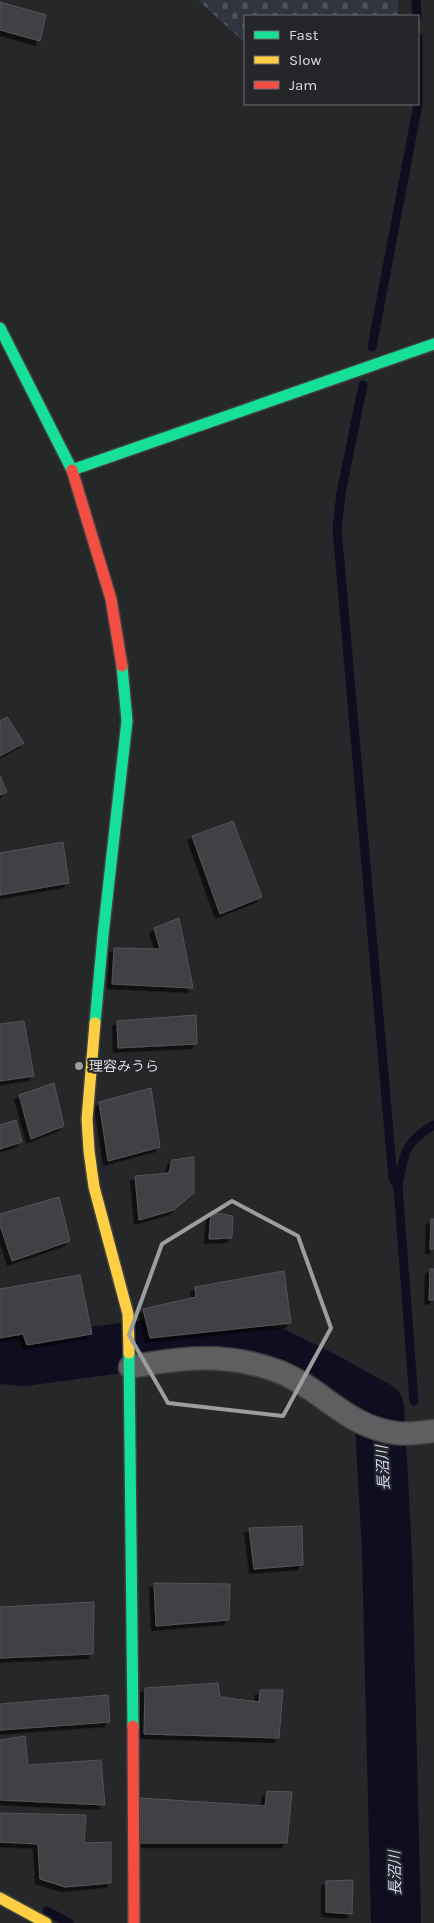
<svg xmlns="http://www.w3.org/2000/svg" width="434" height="1923" viewBox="0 0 434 1923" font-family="Karla,'Noto Sans JP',sans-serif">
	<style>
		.cemetery { fill: url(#cemetery-stones) }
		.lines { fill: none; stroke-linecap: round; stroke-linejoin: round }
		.stream { stroke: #0f0e21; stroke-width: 9 }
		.river { stroke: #0f0e21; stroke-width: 50 }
		.building { fill: #3f3f45; stroke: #555557; filter: url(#shadow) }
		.street-casing { stroke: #414142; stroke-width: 25 }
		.fast-casing { stroke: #414142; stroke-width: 14 }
		.slow-casing { stroke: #414142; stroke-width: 14 }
		.jam-casing { stroke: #414142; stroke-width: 14 }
		.street { stroke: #5e5f60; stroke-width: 22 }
		.fast { stroke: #16e098; stroke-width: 11 }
		.slow { stroke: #ffcf43; stroke-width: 11 }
		.jam { stroke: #f24e42; stroke-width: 11 }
		.marked { fill: none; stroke: #9c9d9e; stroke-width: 4; stroke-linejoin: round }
		.poi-dot { fill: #9c9d9e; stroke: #252629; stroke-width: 2 }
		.labels { text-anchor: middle; stroke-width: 4.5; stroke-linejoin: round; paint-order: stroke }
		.poi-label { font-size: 14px; fill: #dcdcde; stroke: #252629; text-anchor: start }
		.water-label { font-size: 15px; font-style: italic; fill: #d6d9f8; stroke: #252629 }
	</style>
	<defs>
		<pattern id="cemetery-stones" width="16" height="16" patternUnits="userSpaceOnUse" patternTransform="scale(1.25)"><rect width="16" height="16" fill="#323440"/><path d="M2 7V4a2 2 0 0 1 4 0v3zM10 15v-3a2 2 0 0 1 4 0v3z" fill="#4f515b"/></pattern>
		<filter id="shadow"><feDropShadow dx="-4.5" dy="4.5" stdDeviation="0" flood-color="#0009"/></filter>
	</defs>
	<rect width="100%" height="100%" fill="#262728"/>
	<path class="cemetery" d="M198 0H398V16H245V43Z"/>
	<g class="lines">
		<g class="stream">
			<path d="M416 0 417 16"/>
			<path d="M418 37V101"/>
			<path d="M372 347 418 104"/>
			<path d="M363 385 341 493 337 528 393 1179 398 1186"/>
			<path d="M414 1401 398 1186C404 1154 404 1142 434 1125"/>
			<path d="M47 1911 69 1923"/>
		</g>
		<path class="river" d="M0 1359 24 1361 159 1343H222L276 1353 325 1377 379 1407 387 1553 396 1923"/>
	</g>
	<g class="building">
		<path d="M0 2 46 15 40 41 0 30Z"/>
		<path d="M7 717 24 743 0 756V721Z"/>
		<path d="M0 776 7 792 0 795Z"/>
		<path d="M233 821 262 897 220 914 192 836Z"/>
		<path d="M63 842 69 883 0 895V853Z"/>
		<path d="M179 918 193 988 112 984 114 948 160 949 154 928Z"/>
		<path d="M196 1015 197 1044 118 1048 117 1021Z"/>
		<path d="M24 1021 34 1076 0 1081V1024Z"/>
		<path d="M54 1083 64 1126 31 1139 19 1095Z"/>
		<path d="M151 1088 160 1147 108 1161 99 1102Z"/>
		<path d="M16 1120 22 1142 0 1149V1125Z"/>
		<path d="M194 1157V1193L174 1210 139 1220 135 1176 169 1173 172 1160Z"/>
		<path d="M59 1197 70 1241 12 1261 0 1225V1214Z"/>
		<path d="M211 1212 233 1216 232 1238 209 1239Z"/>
		<path d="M431 1219H434V1249H430Z"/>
		<path d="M430 1269H434V1300H429Z"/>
		<path d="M284 1271 291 1323 150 1338 143 1309 196 1297 195 1287Z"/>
		<path d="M80 1275 92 1334 27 1345 23 1334 0 1338V1289Z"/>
		<path d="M302 1526 303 1565 254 1569 249 1528Z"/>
		<path d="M154 1583 230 1584 229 1620 156 1626Z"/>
		<path d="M94 1602 93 1654 0 1658V1607Z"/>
		<path d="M218 1683 220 1697 259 1702 260 1690H283L279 1738 144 1734 145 1688Z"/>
		<path d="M108 1695 110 1722 0 1730V1704Z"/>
		<path d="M25 1736 28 1765 101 1760 105 1805 0 1800V1740Z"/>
		<path d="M267 1791 292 1792 287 1843H140V1798L265 1806Z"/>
		<path d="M0 1813 86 1815 84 1843 111 1842V1883L65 1887 40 1879 38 1844 0 1842Z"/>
		<path d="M353 1880 352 1914 326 1912V1881Z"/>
	</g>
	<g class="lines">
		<g class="street-casing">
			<path id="street" d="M130 1367C185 1357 227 1352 280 1372 322 1389 347 1427 396 1433 408 1435 422 1432 434 1431"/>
		</g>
		<g class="fast-casing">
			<g id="fast">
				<path d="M0 328 72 470 434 344"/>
				<path d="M95 1023 103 935 127 721 122 666"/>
				<path d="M129 1353 133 1726"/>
			</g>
		</g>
		<g class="slow-casing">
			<g id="slow">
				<path d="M95 1023 87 1119 89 1151 94 1187 128 1314 129 1353"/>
				<path d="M0 1898 46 1923"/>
			</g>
		</g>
		<g class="jam-casing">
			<g id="jam">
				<path d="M72 470 111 599 122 666"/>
				<path d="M133 1726 134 1923"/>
			</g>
		</g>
		<use href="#street" class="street"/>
		<use href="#fast" class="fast"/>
		<use href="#slow" class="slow"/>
		<use href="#jam" class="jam"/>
	</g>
	<path class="marked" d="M232 1201 298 1236 331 1328 283 1416 168 1403 129 1335 162 1244Z"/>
	<circle class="poi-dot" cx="79" cy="1066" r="5"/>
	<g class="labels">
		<g class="poi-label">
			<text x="89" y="1071">理容みうら</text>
		</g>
		<g class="water-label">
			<text transform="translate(383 1468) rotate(-93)" y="5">長沼川</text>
			<text transform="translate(395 1873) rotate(-91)" y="5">長沼川</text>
		</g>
	</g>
	<rect x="244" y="15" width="175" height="90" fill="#252629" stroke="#6e6f71"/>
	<rect x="254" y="31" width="25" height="8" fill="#16e098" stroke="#6e6f71"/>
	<text x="289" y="40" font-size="15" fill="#dcdcde">Fast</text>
	<rect x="254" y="56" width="25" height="8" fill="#ffcf43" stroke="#6e6f71"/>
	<text x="289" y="65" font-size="15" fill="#dcdcde">Slow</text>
	<rect x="254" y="81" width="25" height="8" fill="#f24e42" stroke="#6e6f71"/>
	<text x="289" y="90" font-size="15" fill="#dcdcde">Jam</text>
</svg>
